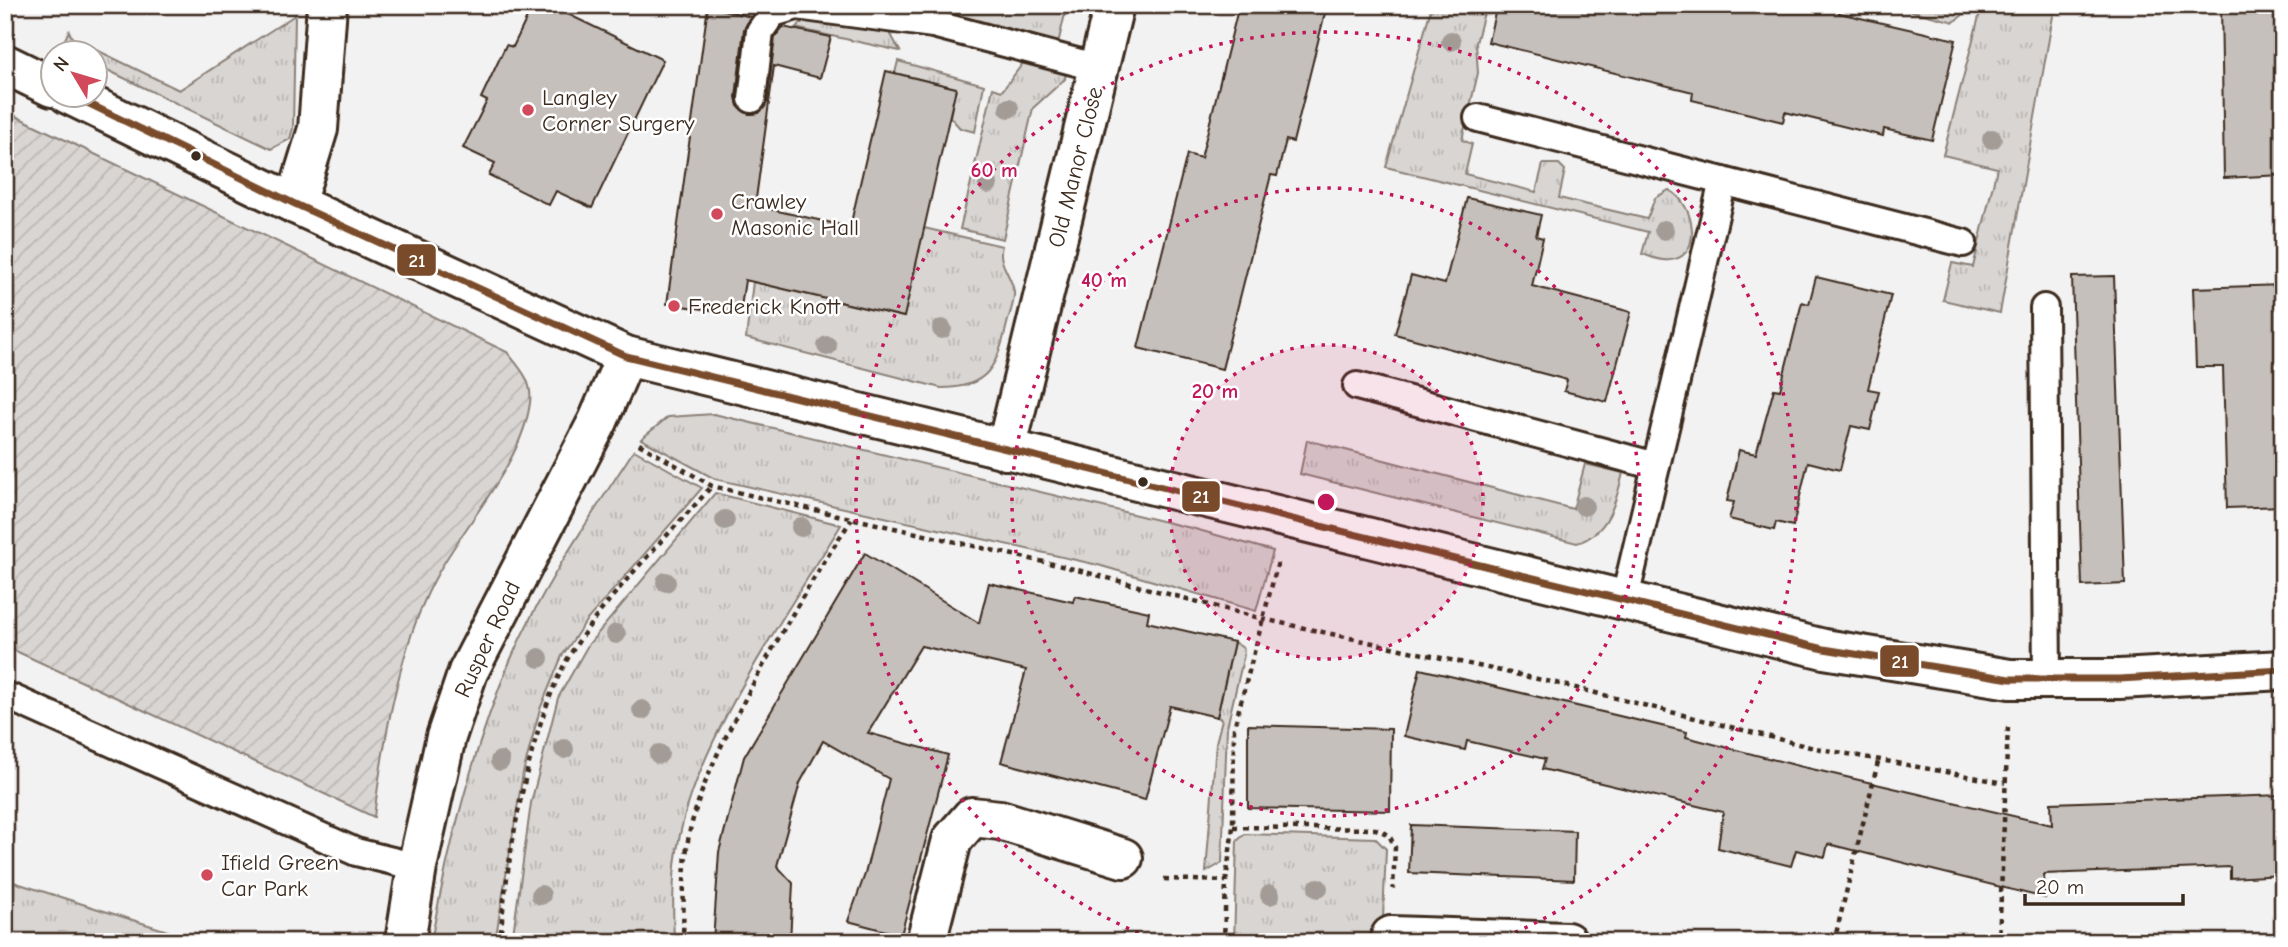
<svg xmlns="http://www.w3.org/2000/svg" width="2288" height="947" viewBox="0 0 2288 947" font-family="'Comic Neue',sans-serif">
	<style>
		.grass { fill: url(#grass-tufts); stroke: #8a8078; stroke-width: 2 }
		.garden { fill: url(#garden-furrows); stroke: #8a8078; stroke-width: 2 }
		.building { fill: #c6c0bd; stroke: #3b2a1e; stroke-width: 2 }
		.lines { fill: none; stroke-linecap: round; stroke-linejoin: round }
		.lane-casing { stroke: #3b2a1e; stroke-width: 32 }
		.street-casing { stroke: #3b2a1e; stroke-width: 44 }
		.secondary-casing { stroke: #3b2a1e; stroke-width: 44 }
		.path { stroke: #3b2a1e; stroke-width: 4.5; stroke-dasharray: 5 5; stroke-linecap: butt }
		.lane { stroke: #fff; stroke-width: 26 }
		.street { stroke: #fff; stroke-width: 38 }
		.secondary { stroke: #fff; stroke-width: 38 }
		.bus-1-casing { stroke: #fff; stroke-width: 12 }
		.bus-1 { stroke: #7a4b2a; stroke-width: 7 }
		.tree { fill: #a39c96 }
		.ring { fill: none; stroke: #c2185b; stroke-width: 3.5; stroke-dasharray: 3.5 7 }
		.poi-dot { fill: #d1495b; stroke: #fff; stroke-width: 2.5 }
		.bus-dot { fill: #3b2a1e; stroke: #fff; stroke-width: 2.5 }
		.labels { text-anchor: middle; stroke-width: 5; stroke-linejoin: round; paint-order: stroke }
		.poi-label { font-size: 23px; fill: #3b2a1e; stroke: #fff; text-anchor: start }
		.street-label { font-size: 23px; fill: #3b2a1e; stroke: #fff }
		.centre { fill: #c2185b; stroke: #fff; stroke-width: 3.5 }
		.ring-label { font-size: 21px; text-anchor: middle; font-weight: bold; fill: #c2185b; stroke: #fff; stroke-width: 5; stroke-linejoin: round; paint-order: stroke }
		.line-badge { stroke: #fff; stroke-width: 2.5 }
		.badge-label { font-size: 19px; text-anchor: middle; font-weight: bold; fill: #fff }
	</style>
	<defs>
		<pattern id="grass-tufts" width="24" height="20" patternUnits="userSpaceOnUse" patternTransform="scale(1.75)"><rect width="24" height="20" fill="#d8d5d2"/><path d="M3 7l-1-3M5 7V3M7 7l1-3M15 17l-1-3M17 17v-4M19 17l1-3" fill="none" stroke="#bab7b4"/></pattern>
		<pattern id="garden-furrows" width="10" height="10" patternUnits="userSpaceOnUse" patternTransform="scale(1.75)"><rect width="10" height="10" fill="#d8d5d2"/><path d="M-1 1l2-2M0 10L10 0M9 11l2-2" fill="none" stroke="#bab7b4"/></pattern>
	</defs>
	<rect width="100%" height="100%" fill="#f3f2f2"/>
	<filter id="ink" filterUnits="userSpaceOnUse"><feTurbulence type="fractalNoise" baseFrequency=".0143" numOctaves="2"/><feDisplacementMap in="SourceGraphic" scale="14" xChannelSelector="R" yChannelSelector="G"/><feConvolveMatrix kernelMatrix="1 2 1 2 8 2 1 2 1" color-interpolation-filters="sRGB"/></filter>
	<g filter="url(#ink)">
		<g class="grass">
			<path d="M916 5H1067L1058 44 919 11Z"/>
			<path d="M1432 5H1486L1476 43 1478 73 1462 140 1472 144 1465 174 1536 192 1543 164H1559L1565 170 1559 198 1647 219 1655 198 1669 190C1697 204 1704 264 1664 260 1657 260 1649 256 1642 254L1648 232 1386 167Z"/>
			<path d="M1889 5H1970L1969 10 1954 22Z"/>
			<path d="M1982 5H2055L2000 313 1943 300 1952 263 1973 267 1997 168 1943 155Z"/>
			<path d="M295 15 293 128 290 139 271 149 95 64 94 52 68 51 64 41 69 31 72 38 179 90Z"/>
			<path d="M804 21 889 31 900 51 795 28Z"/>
			<path d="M898 61 984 85 975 132 960 128 950 117 956 88 895 73Z"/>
			<path d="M1023 63 1066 72 1065 79 1033 108 1003 239 960 229 993 88 1002 91Z"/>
			<path d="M924 228 1002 246C997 264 1012 275 1014 292 1015 302 1009 315 1007 324 997 366 988 388 941 388L746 338 753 282 903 317Z"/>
			<path d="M714 414 1195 529 1273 551 1256 611 1098 565 715 479 641 439 668 417Z"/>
			<path d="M1307 440 1573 509 1585 464 1623 473C1616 501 1609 533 1577 543L1300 474Z"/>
			<path d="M634 450 702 488 586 621 562 656 540 709 523 773 495 942H431C448 848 473 749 510 661 542 586 590 518 634 450Z"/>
			<path d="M715 493 841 525C786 615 692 747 677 851 672 881 673 912 674 942H512L531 803 558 698 588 645Z"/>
			<path d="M1234 642 1243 648 1244 655 1227 727 1222 863 1206 872 1216 743 1222 719 1217 717Z"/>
			<path d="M1245 834 1375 838 1386 849 1382 942H1234L1237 841Z"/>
			<path d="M5 879 7 880 202 942H5Z"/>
		</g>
		<path class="garden" d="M5 111 507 352C520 368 533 381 530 403 522 463 466 522 437 575 400 642 383 742 374 817L5 646Z"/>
		<g class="building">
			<path d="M533 5H549L663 60 592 208 556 191 549 205 489 175 495 163 463 148 487 101 481 98 506 45 513 47Z"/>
			<path d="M1239 5H1327L1293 142 1286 140 1277 176 1271 175 1222 369 1138 348 1187 154 1201 158Z"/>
			<path d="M1497 5H1841L1839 13 1956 40 1932 140 1884 129 1883 136 1785 112 1783 122 1692 100 1693 92 1488 42Z"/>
			<path d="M2221 5H2283V175L2224 178Z"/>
			<path d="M708 6 751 17 744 29 736 97 738 106 749 114 759 113 767 102 775 37 783 27 831 37 820 78 774 66 755 206 850 227 886 71 956 88 904 317 745 280 740 314 667 304Z"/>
			<path d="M1467 198 1541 215 1536 236 1543 238 1532 286 1631 312 1607 402 1564 391 1567 380 1395 334 1411 275 1445 284Z"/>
			<path d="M2114 276 2125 584 2082 586 2072 277Z"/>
			<path d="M1816 277 1891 295 1868 389 1879 391 1870 430 1851 426 1840 470 1808 462 1793 526 1776 522 1774 530 1729 519 1734 502 1727 501 1739 450 1756 454 1774 389 1780 390 1802 302 1809 304Z"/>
			<path d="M2283 285V506L2227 508 2223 367H2196L2193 288Z"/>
			<path d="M865 553 979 623 989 583 1073 602 1075 596 1149 612 1147 622 1234 642 1217 717 1170 706 1145 800 1001 762 1026 670 921 646 868 733 948 755 901 935 848 921 865 874 889 779 823 741 800 783 777 866 793 883 790 942H713L719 852 744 757Z"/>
			<path d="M1420 669 1687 732 1686 737 1799 766 2052 825 2051 803 2283 795V875L2230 878V867L2044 874 2045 898 1828 844 1825 857 1796 850 1791 866 1718 848 1723 812 1542 769 1545 759 1467 741 1465 750 1404 736Z"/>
			<path d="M1248 725 1391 729 1390 811 1248 808Z"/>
			<path d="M1411 825 1575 831 1574 880 1409 873Z"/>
		</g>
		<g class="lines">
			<g class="lane-casing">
				<g id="lane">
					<path d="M752 99 760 31 773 13 797 6 933 24 1099 68"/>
					<path d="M1478 118 1963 243"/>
					<path d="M2044 308 2047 679"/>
					<path d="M1357 386 1656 466"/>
					<path d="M1625 598 1723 181"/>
					<path d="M5 695 356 852 417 867"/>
				</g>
			</g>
			<g class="street-casing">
				<g id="street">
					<path d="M295 204 318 129 327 5"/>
					<path d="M1006 450 1114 5"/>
					<path d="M1391 936 1567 942"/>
					<path d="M926 942 952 840 972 817 1000 820 1123 858"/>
				</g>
			</g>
			<g class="secondary-casing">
				<g id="secondary">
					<path d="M5 64 52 87"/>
					<path d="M68 94 295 204 626 356 1824 649 2010 679H2119L2283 670"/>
					<path d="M405 942 417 867 446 737 468 672 598 421 626 356"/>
				</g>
			</g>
			<g class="path">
				<path d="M639 444 712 486 758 497 1066 567 1263 619 1556 683 1810 747 2005 783"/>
				<path d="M1233 827 1376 829 1389 835 1395 847 1393 889"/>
				<path d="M1164 879 1226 881"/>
				<path d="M500 942C506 862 529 721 571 653 607 595 666 538 712 486"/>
				<path d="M683 942C684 904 682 868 690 830 703 777 728 732 753 684 784 628 816 572 852 519"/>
				<path d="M1224 942 1226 881 1233 827 1234 728 1278 562"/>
				<path d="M1834 942 1878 762"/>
				<path d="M1999 942 2008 726"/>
			</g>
			<use href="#lane" class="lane"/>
			<use href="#street" class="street"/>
			<use href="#secondary" class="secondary"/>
			<g class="bus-1-casing">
				<path id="bus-1" d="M69 94 295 204 626 356 1824 649 2010 679H2119L2283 670"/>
			</g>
			<use href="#bus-1" class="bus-1"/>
		</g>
		<g class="tree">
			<circle cx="1451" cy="41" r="10"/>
			<circle cx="1009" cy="108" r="10"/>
			<circle cx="1992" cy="139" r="10"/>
			<circle cx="988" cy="184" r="10"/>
			<circle cx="1664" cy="230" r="10"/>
			<circle cx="942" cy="329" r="10"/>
			<circle cx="827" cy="346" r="10"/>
			<circle cx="1584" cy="506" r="10"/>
			<circle cx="725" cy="520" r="10"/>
			<circle cx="801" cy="527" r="10"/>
			<circle cx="666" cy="582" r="10"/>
			<circle cx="616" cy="634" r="10"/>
			<circle cx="539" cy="658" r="10"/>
			<circle cx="642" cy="710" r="10"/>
			<circle cx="564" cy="749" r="10"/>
			<circle cx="659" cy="754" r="10"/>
			<circle cx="500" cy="761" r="10"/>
			<circle cx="1318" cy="888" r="10"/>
			<circle cx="541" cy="895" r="10"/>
			<circle cx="1270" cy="895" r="10"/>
		</g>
	</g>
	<circle cx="1326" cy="502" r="157" fill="#c2185b" fill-opacity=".12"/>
	<g class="ring">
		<circle cx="1326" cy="502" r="157"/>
		<circle cx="1326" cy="502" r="314"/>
		<path d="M1158 941A470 470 0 1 1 1494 941"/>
	</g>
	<g class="poi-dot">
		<circle cx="528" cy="110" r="7"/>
		<circle cx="717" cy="214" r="7"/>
		<circle cx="674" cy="306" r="7"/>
		<circle cx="207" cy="875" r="7"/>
	</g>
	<g class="bus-dot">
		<circle cx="196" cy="156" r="6"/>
		<circle cx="1143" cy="482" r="6"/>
	</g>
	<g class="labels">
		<g class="poi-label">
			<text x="542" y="105">Langley<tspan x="542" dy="26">Corner Surgery</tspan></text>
			<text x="731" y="209">Crawley<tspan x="731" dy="26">Masonic Hall</tspan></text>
			<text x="688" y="314">Frederick Knott</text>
			<text x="221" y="870">Ifield Green<tspan x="221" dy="26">Car Park</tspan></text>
		</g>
		<g class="street-label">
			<text transform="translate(1075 167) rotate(-76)" y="8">Old Manor Close</text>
			<text transform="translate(487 639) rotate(-65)" y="8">Rusper Road</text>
		</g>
	</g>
	<circle cx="1326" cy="502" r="10" class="centre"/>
	<g class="ring-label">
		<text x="994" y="177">60 m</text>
		<text x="1104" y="287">40 m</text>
		<text x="1215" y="398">20 m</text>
	</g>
	<g class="line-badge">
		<rect x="396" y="243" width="41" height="34" rx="7" fill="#7a4b2a"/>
		<rect x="1181" y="480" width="40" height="33" rx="7" fill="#7a4b2a"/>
		<rect x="1879" y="644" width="41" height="34" rx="7" fill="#7a4b2a"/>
	</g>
	<g class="badge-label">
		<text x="417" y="267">21</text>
		<text x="1201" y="503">21</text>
		<text x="1900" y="668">21</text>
	</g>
	<rect width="2288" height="947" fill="none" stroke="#fff" stroke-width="28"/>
	<rect x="14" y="14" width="2260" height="919" fill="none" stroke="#3b2a1e" stroke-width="2.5" filter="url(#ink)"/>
	<g transform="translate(74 74) rotate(308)"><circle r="33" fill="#ffffff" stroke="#b1aaa5" stroke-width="2"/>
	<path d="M0-5L12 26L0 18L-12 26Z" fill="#d1495b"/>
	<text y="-10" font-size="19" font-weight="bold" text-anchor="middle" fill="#3b2a1e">N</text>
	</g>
	<path d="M2025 894v10h158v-10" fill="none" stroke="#3b2a1e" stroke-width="3.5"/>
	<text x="2036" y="894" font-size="21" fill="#3b2a1e" stroke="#ffffff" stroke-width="5" paint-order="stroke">20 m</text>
</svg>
